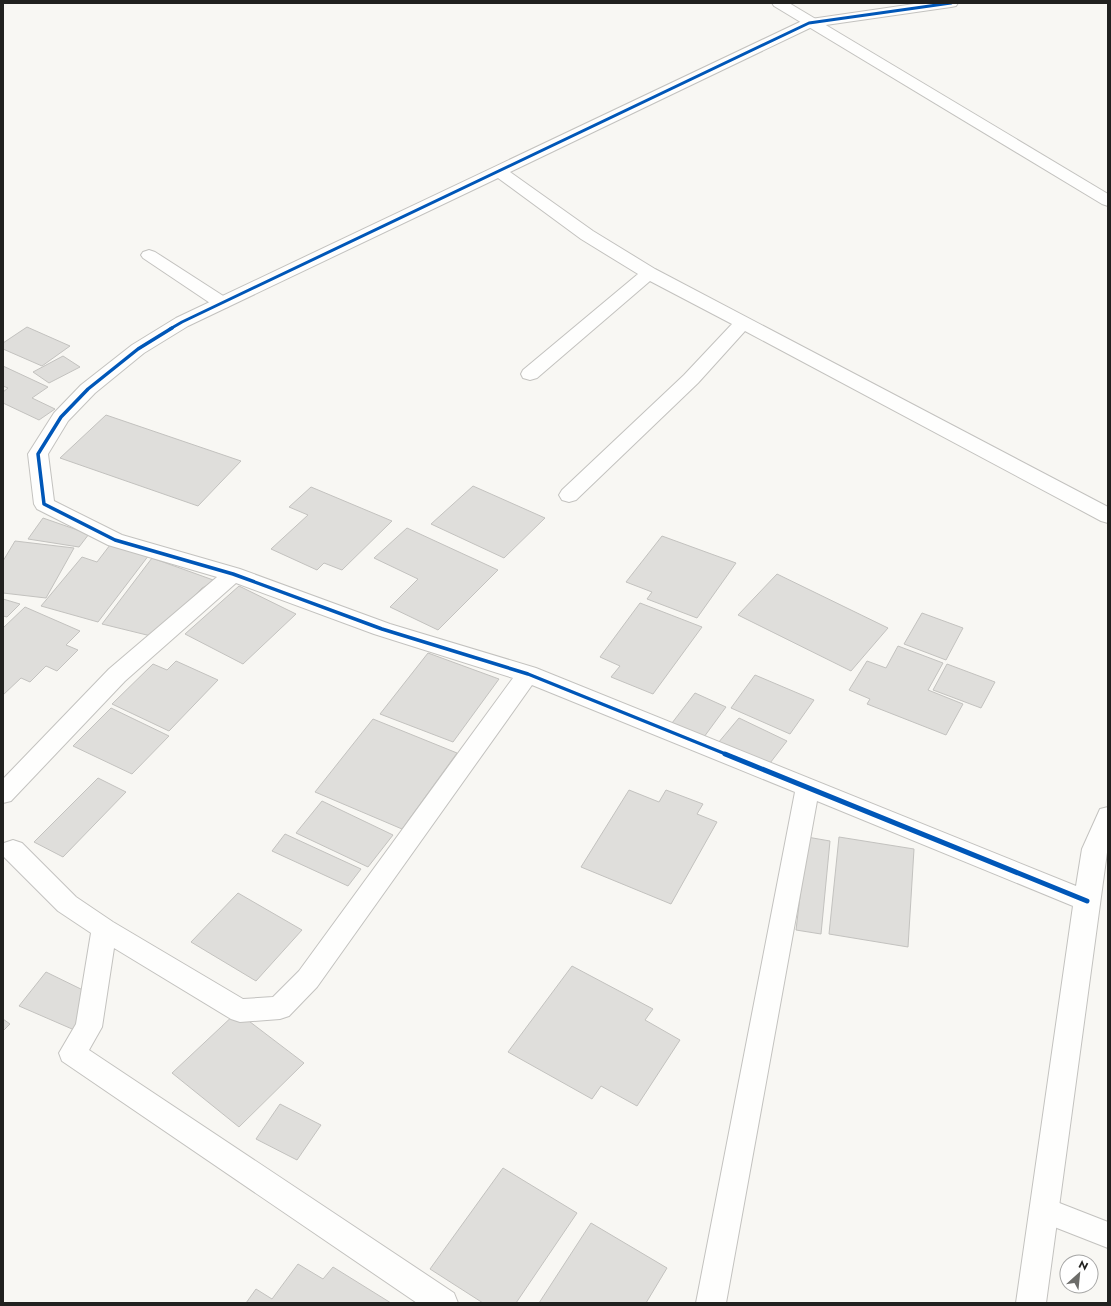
<svg xmlns="http://www.w3.org/2000/svg" width="1111" height="1306" viewBox="0 0 1111 1306" font-family="Jost,sans-serif">
	<style>
		.building { fill: #dfdedb; stroke: #c3c2bf }
		.lines { fill: none; stroke-linecap: round; stroke-linejoin: round }
		.service-casing { stroke: #c3c2bf; stroke-width: 2 }
		.minor-casing { stroke: #c3c2bf; stroke-width: 2 }
		.tertiary-casing { stroke: #c3c2bf; stroke-width: 2 }
		.service { fill: #fefefd; fill-rule: evenodd }
		.minor { fill: #fefefd; fill-rule: evenodd }
		.tertiary { fill: #fefefd; fill-rule: evenodd }
		.cycleway-far2-casing { stroke: #fff; stroke-width: 5 }
		.cycleway-far1-casing { stroke: #fff; stroke-width: 6 }
		.cycleway-casing { stroke: #fff; stroke-width: 8 }
		.cycleway-far2 { stroke: #0057b8; stroke-width: 3 }
		.cycleway-far1 { stroke: #0057b8; stroke-width: 3.5 }
		.cycleway { stroke: #0057b8; stroke-width: 5 }
	</style>
	<rect width="100%" height="100%" fill="#f8f7f3"/>
	<g class="building">
		<path d="M27 327 70 346 42 366 3 349V343Z"/>
		<path d="M63 356 80 367 49 383 33 372Z"/>
		<path d="M3 366 48 387 32 398 55 409 39 420 3 403V392L8 388 3 386Z"/>
		<path d="M106 415 241 461 198 506 60 458Z"/>
		<path d="M473 486 545 518 504 558 431 524Z"/>
		<path d="M311 487 392 521 342 570 324 563 317 570 271 549 308 515 289 507Z"/>
		<path d="M43 518 89 534 79 547 28 539Z"/>
		<path d="M407 528 498 570 438 630 390 607 418 579 374 558Z"/>
		<path d="M662 536 736 563 697 618 647 599 652 592 626 582Z"/>
		<path d="M15 541 74 548 46 598 3 593V561Z"/>
		<path d="M110 545 149 555 98 622 41 606 82 557 97 562Z"/>
		<path d="M152 558 216 581 202 588 155 637 102 624Z"/>
		<path d="M777 574 888 628 851 671 738 615Z"/>
		<path d="M239 586 296 614 243 664 185 634Z"/>
		<path d="M3 599 20 604 7 617 3 616Z"/>
		<path d="M640 603 702 627 653 694 611 677 620 666 600 657Z"/>
		<path d="M25 607 80 631 66 645 78 650 57 671 46 666 30 682 21 678 3 695V628Z"/>
		<path d="M922 613 963 628 946 660 904 644Z"/>
		<path d="M898 646 943 663 928 690 963 704 946 735 867 704 870 699 849 690 867 661 886 668Z"/>
		<path d="M428 653 499 679 453 742 380 714Z"/>
		<path d="M176 661 218 680 169 731 112 704 153 664 167 670Z"/>
		<path d="M947 664 995 682 981 708 933 690Z"/>
		<path d="M755 675 814 700 790 734 731 708Z"/>
		<path d="M695 693 726 707 704 737 672 723Z"/>
		<path d="M111 708 169 736 132 774 73 746Z"/>
		<path d="M739 718 787 741 767 767 718 743Z"/>
		<path d="M373 719 457 753 402 829 315 792Z"/>
		<path d="M98 778 126 792 63 857 34 842Z"/>
		<path d="M629 790 659 802 666 790 703 804 697 814 717 822 671 904 581 867Z"/>
		<path d="M322 801 393 835 368 867 296 833Z"/>
		<path d="M285 834 361 869 348 886 272 851Z"/>
		<path d="M807 837 830 841 821 934 796 930Z"/>
		<path d="M839 837 914 849 908 947 829 934Z"/>
		<path d="M238 893 302 930 256 981 191 942Z"/>
		<path d="M572 966 653 1009 645 1020 680 1040 637 1106 601 1086 592 1099 508 1052Z"/>
		<path d="M46 972 89 993 79 1032 19 1006Z"/>
		<path d="M237 1012 304 1063 239 1127 172 1073Z"/>
		<path d="M3 1019 10 1024 3 1031Z"/>
		<path d="M280 1104 321 1125 297 1160 256 1139Z"/>
		<path d="M503 1168 577 1213 516 1303H483L430 1269Z"/>
		<path d="M591 1223 667 1268 646 1303H539Z"/>
		<path d="M298 1264 323 1279 333 1267 391 1303H246L256 1289 272 1299Z"/>
	</g>
	<g class="lines">
		<g class="service-casing">
			<g id="service">
				<path d="M149 250 155 252 228 299 230 303 228 307 222 308 216 307 143 258 141 255 143 252Z"/>
				<path d="M1044 1197 1108 1222V1248L1034 1219 1030 1210 1034 1201Z"/>
			</g>
		</g>
		<g class="minor-casing">
			<path id="minor" d="M921 3H958L956 6 951 7 812 27 510 172 593 231 655 269 1108 507V523L1101 521 745 331 698 383 576 500 569 502 562 500 559 495 562 490 684 375 732 324 650 281 537 378 530 380 523 378 521 374 523 370 638 274 581 239 498 178 188 326 144 353 95 393 68 421 48 454 54 501 122 535 240 569 390 624 536 668 1076 886 1082 849 1100 809 1108 807V845L1046 1303H1016L1073 906 817 801 726 1303H696L795 792 532 685 317 987 289 1016 280 1019 240 1022 231 1019 114 948 102 1027 89 1050 454 1293 458 1303H417L62 1061 59 1053 76 1024 91 933 58 911 4 857 3 846 4 843 13 840 22 843 76 897 113 922 243 999 273 997 299 971 513 678 374 634 236 583 125 681 11 801 3 803V779L109 669 217 577 108 545 37 509 34 504 28 454 54 413 81 385 132 345 176 318 804 20Z"/>
		</g>
		<g class="tertiary-casing">
			<path id="tertiary" d="M772 3H789L1108 194V206L1102 204 774 6Z"/>
		</g>
		<use href="#service" class="service"/>
		<use href="#minor" class="minor"/>
		<use href="#tertiary" class="tertiary"/>
		<g class="cycleway-far2-casing">
			<path id="cycleway-far2" d="M170 329 182 322 809 23 951 3"/>
		</g>
		<g class="cycleway-far1-casing">
			<path id="cycleway-far1" d="M172 328 138 349 88 389 61 417 38 454 44 504 115 540 233 574 382 629 528 674 728 755"/>
		</g>
		<g class="cycleway-casing">
			<path id="cycleway" d="M725 754 1087 901"/>
		</g>
		<use href="#cycleway-far2" class="cycleway-far2"/>
		<use href="#cycleway-far1" class="cycleway-far1"/>
		<use href="#cycleway" class="cycleway"/>
	</g>
	<rect width="1111" height="1306" fill="none" stroke="#21211f" stroke-width="8"/>
	<g transform="translate(1079 1274) rotate(27)"><circle r="19" fill="#ffffff" stroke="#a6a6a5"/>
	<path d="M0-3L7 15L0 10L-7 15Z" fill="#6c6c69"/>
	<text y="-6" font-size="11" font-weight="bold" text-anchor="middle" fill="#21211f">N</text>
	</g>
</svg>
